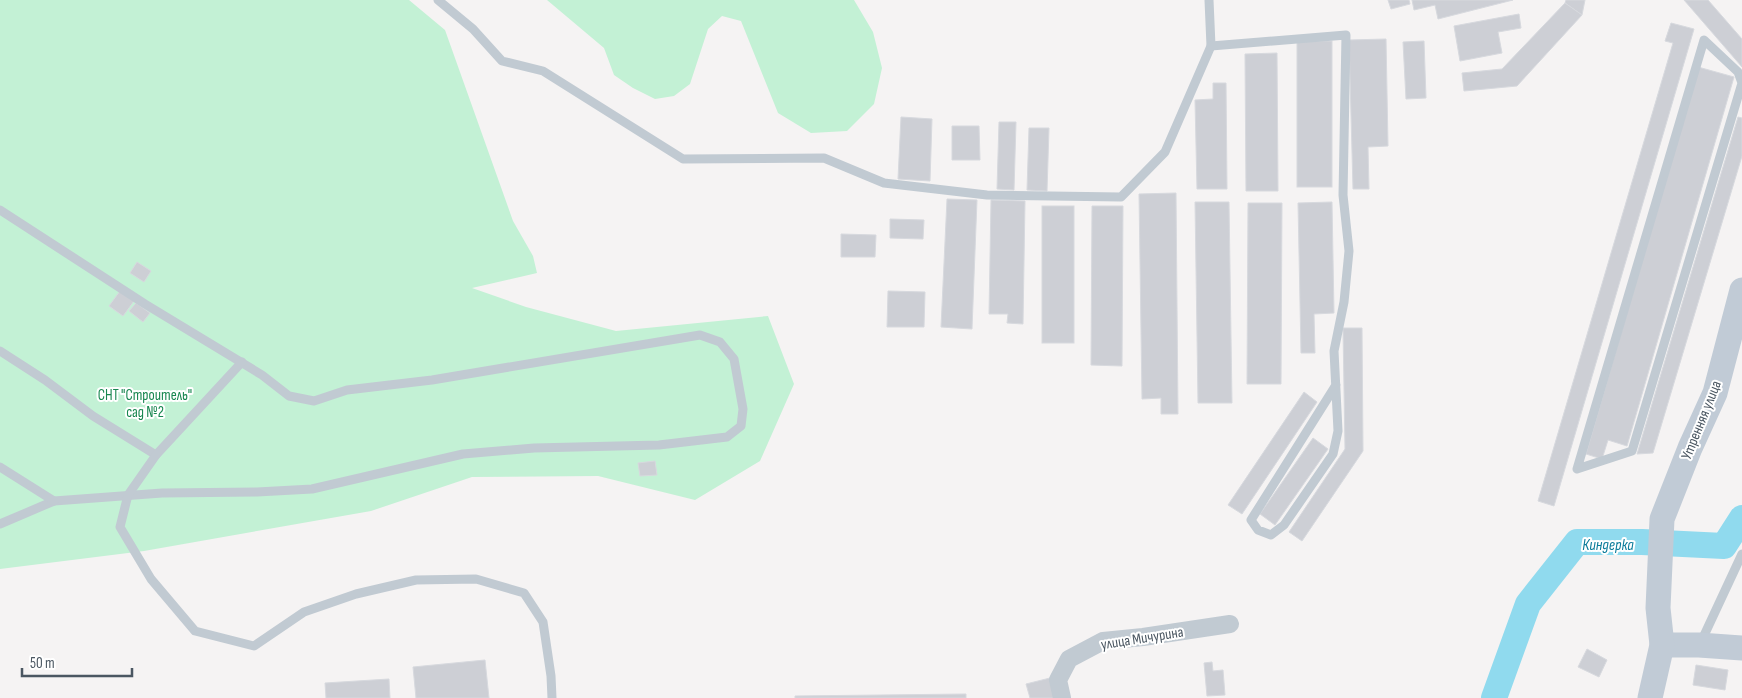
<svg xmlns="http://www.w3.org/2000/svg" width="1742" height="698" viewBox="0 0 1742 698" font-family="'Sofia Sans Condensed',sans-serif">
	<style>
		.green { fill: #c3f1d5 }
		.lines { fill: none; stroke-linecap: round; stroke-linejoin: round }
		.river { stroke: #90daee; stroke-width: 26 }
		.building { fill: #cdcfd5; stroke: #d7d9de }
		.lane { stroke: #c1cad2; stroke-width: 9 }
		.street { stroke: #c1cad2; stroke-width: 18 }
		.secondary { stroke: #c1cbd6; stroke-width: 25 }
		.labels { text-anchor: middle; stroke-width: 4; stroke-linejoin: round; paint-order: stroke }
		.park-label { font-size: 15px; fill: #17864f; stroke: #fff }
		.street-label { font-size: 15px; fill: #4a5661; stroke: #fff }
		.water-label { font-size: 16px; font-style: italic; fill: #0c7c9b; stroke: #fff }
	</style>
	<rect width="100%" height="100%" fill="#f5f3f3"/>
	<g class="green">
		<path d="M0 0H409L445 30 513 221 533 256 537 273 472 288 526 307 616 331 768 316 794 384 760 461 695 500 598 476 472 477 371 511 144 551 0 569Z"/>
		<path d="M547 0H854L873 32 882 68 874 104 847 131 811 133 778 113 741 21 722 16 708 29 690 84 674 96 655 99 633 88 614 75 604 48Z"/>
	</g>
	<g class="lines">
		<path class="river" d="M1494 698 1528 604 1577 542H1642L1724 546 1742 518"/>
	</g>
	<g class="building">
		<path d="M1388 0H1409L1410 4 1391 9Z"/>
		<path d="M1412 0H1513L1438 19 1435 5 1414 10Z"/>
		<path d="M1566 0H1585L1582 15 1565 3Z"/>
		<path d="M1684 0H1708L1742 39V67Z"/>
		<path d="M1565 3 1582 15 1517 86 1464 91 1462 73 1502 69Z"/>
		<path d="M1519 14 1521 28 1498 32 1502 53 1460 61 1454 26Z"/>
		<path d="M1671 23 1694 29 1554 506 1538 501 1673 43 1665 41Z"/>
		<path d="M1386 39 1388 146 1368 147 1369 189H1353L1349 40Z"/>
		<rect x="1297" y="41" width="35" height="146"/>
		<path d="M1424 41 1426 98 1406 99 1403 42Z"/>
		<path d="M1277 53 1278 191H1246L1245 54Z"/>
		<path d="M1698 67 1734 77 1627 446 1608 440 1602 459 1586 454Z"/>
		<path d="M1213 83H1226L1227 189H1197L1195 100 1213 99Z"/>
		<path d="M901 117 932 119 930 181 898 179Z"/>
		<path d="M1738 117 1742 118V156L1653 453 1637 454Z"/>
		<path d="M999 122H1016L1014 190 997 189Z"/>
		<path d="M952 126H979L980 160H952Z"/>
		<path d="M1029 128H1049L1047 191 1027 190Z"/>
		<path d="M1176 193 1178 414H1161V398L1142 399 1139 194Z"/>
		<path d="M947 199 977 200 972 329 941 327Z"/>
		<path d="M991 200 1025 201 1023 324 1007 323 1008 314H989Z"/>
		<path d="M1195 202H1229L1232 403H1198Z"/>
		<path d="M1332 202 1334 313 1314 314 1315 353H1301L1298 203Z"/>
		<path d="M1248 203H1282L1281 384H1247Z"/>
		<rect x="1042" y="206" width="32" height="137"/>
		<path d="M1092 206H1123L1122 366 1091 365Z"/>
		<path d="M890 219 924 220 923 239 890 238Z"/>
		<path d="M841 234 876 235 875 257H841Z"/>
		<path d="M137 262 151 271 144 282 130 273Z"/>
		<path d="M120 291 134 301 123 316 109 306Z"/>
		<path d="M888 291 925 292 924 327H887Z"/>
		<path d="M136 303 150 313 143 322 129 311Z"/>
		<path d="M1343 328H1362L1363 451 1302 541 1289 532 1345 449Z"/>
		<path d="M1304 392 1317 402 1242 514 1228 505Z"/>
		<path d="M1313 438 1328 449 1275 525 1260 514Z"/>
		<path d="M655 461 657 475 640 476 638 463Z"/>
		<path d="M1587 649 1607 660 1599 677 1578 667Z"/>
		<path d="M485 660 489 698H416L413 667Z"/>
		<path d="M1212 662 1213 671 1223 670 1225 695 1207 696 1204 663Z"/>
		<path d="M1696 665 1728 670 1725 690 1693 685Z"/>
		<path d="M1050 678 1055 698H1030L1026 684Z"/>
		<path d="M389 679 390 698H326L325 683Z"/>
		<path d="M966 694V698H795V696Z"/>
	</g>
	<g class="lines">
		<g class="lane">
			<path d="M438 0 473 29 502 61 543 71 683 159 824 158 884 183 987 195 1121 197 1165 152 1211 46 1209 0"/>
			<path d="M1704 40 1738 72 1742 83 1632 451 1577 469Z"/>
			<path d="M1211 46 1346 35 1343 195 1349 251 1344 302 1334 351 1338 431 1333 454 1284 525 1271 535 1258 530 1251 520 1336 385"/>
			<path d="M0 210 145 304 262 375 289 396 314 401 347 390 432 380 700 335 720 342 734 359 743 409 741 426 727 437 659 445 534 448 463 454 312 489 257 492 162 493 54 501 0 524"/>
			<path d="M0 351 45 380 93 416 156 455"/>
			<path d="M242 362 156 455 128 495 120 527 151 579 195 631 254 646 304 612 356 594 416 580 476 579 524 593 543 622 551 676 552 698"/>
			<path d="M0 467 54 501"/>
			<path d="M1701 642 1742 554"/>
		</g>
		<path class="street" d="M1062 698 1058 680 1069 659 1103 641 1143 637 1230 624"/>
		<g class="secondary">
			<path d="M1662 645H1699L1742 648"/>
			<path d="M1650 698 1662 645 1658 608 1662 519 1690 448 1715 393 1742 290"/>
		</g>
	</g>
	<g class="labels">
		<g class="park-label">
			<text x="145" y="400">СНТ "Строитель"<tspan x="145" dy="17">сад №2</tspan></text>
		</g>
		<g class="street-label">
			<text transform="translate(1701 420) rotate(-68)" y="5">Утренняя улица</text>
			<text transform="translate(1142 638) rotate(-9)" y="5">улица Мичурина</text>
		</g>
		<g class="water-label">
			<text x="1608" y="550">Киндерка</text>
		</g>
	</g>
	<path d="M22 668v8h110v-8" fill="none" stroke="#4a5661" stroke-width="2.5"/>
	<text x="30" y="668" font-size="15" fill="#4a5661" stroke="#ffffff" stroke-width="4" paint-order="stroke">50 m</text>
</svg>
